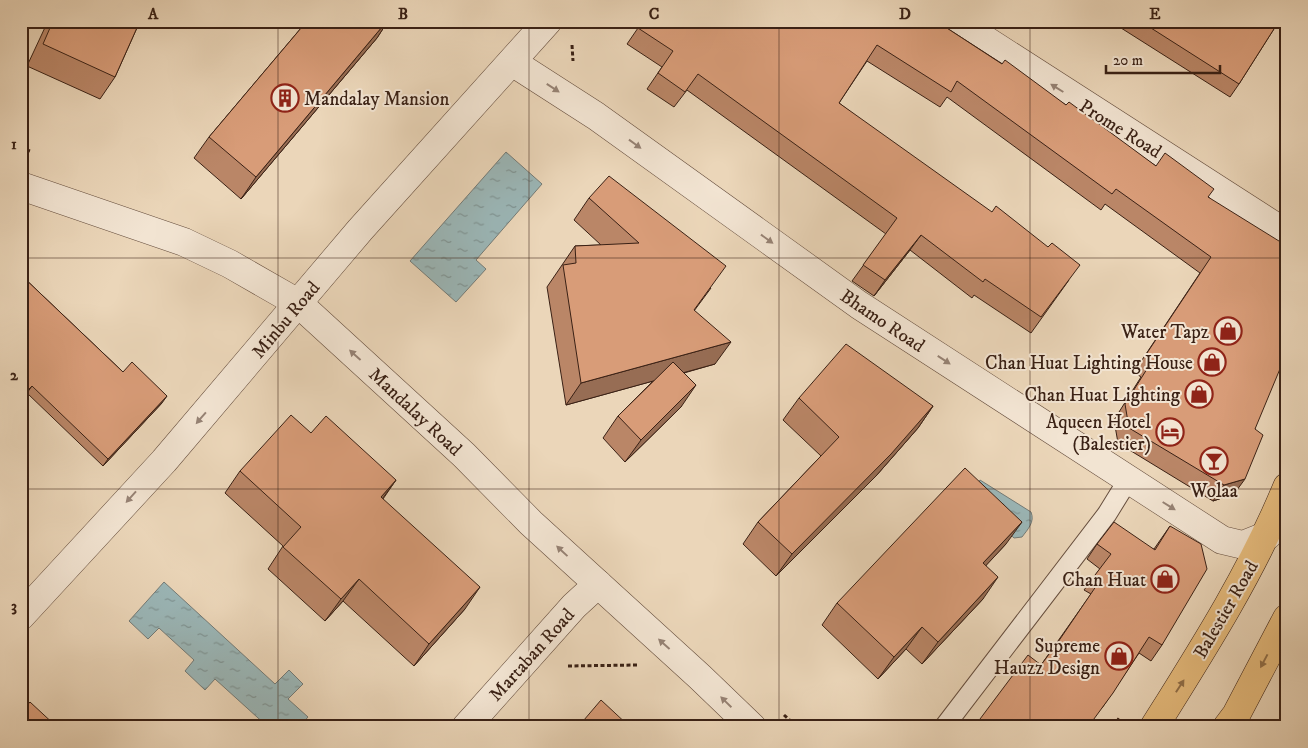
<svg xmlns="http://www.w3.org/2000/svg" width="1308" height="748" viewBox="0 0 1308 748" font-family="'IM FELL DW Pica',serif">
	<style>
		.water { fill: url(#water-ripples); stroke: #747b77 }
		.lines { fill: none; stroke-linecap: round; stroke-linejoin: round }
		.service-casing { stroke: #664e3e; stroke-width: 21 }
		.minor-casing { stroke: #664e3e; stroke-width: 29 }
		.primary-casing { stroke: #3a2115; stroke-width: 29 }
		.path { stroke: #3a2115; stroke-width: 3; stroke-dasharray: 4 2.5; stroke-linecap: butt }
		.service { stroke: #f2e4d2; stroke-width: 19 }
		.minor { stroke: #f2e4d2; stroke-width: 28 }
		.primary { stroke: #e6bb7c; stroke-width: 28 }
		.wall { fill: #ba8667; stroke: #3a2115 }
		.shaded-wall { fill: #976d54; stroke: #3a2115 }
		.building { fill: #d89c78; stroke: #3a2115 }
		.oneway { fill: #968274 }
		.oneway2 { fill: #906e48 }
		.grid { fill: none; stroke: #3a2115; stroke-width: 1; stroke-opacity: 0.55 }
		.labels { text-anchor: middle; stroke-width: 4; stroke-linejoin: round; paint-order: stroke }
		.poi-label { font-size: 19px; fill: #3a2115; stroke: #f2e4d2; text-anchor: end }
		.street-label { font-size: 19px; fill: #3a2115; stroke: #f2e4d2 }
		.neatline { fill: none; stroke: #3a2115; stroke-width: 2 }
		.grid-label { font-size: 16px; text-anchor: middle; font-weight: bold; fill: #3a2115 }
	</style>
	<defs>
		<pattern id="water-ripples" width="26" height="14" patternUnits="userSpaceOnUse" patternTransform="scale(1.25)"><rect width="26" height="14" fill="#9bb7b8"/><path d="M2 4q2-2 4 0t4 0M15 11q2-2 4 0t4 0" fill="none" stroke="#7f9494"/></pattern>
	</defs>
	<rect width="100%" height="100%" fill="#ebd6b9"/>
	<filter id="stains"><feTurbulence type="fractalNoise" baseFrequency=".004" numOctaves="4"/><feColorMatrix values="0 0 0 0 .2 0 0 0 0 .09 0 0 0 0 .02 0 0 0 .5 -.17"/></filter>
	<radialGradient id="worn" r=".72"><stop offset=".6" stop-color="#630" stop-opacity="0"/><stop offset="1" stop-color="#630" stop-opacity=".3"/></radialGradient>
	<g class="water">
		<path d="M506 152 542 184 476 260 486 269 456 302 410 261Z"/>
		<path d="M980 480 1031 512C1035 522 1028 529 1022 537L1014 538 969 496Z"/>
		<path d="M164 582 275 684 289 670 303 684 288 699 308 717 299 727H268L215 679 205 690 185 671 194 660 159 628 148 639 129 621Z"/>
	</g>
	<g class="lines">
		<g class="service-casing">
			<path id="service" d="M944 727 1107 514 1128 480"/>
		</g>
		<g class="minor-casing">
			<g id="minor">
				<path d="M956 21 1287 234"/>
				<path d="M512 62 596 116 859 305 1222 540 1243 545 1268 535"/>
				<path d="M21 186 184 242 230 264 298 303 464 455 531 523 700 677 752 727"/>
				<path d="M21 616 164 461 360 230 548 21"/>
				<path d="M466 727 574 606 598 584"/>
			</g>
		</g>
		<g class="primary-casing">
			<g id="primary">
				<path d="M1154 727C1203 649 1252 572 1287 487"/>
				<path d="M1227 727 1236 715 1287 618"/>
			</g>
		</g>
		<g class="path">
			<path d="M572 45 573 61"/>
			<path d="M21 148 30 151"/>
			<path d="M568 666 637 665"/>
			<path d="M784 715 797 727"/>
			<path d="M1113 727 1120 717"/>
		</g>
		<use href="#service" class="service"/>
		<use href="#minor" class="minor"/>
		<use href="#primary" class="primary"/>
	</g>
	<g class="wall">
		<path d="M48 21H140L115 77 100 99 27 66Z"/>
		<path d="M307 21H388L377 38 241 199 194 158 209 137Z"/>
		<path d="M936 21 1066 105 1156 166 1209 197 1255 429 1234 494 1213 501 1118 443 1114 420 1141 377 1134 372 1200 273 1105 204 1101 210 947 97 940 107 867 61 839 103 1069 280 1031 333 974 295 972 298 910 250 874 296 852 281 886 234 687 90 674 107 647 89 662 67 627 44 638 28Z"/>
		<path d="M1110 21H1279L1239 84 1230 97Z"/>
		<path d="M589 198 711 288 694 311 715 364 684 373 681 407 625 462 603 438 618 416 653 381 566 405 547 287 575 246 601 245 574 220Z"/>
		<path d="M21 275 123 372 162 403 103 466 27 393Z"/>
		<path d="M799 398 933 406 918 428 876 476 776 576 743 544 758 522 821 456 783 420Z"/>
		<path d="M311 433 396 480 383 499 465 609 414 666 343 601 325 621 268 569 283 546 225 493 240 471Z"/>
		<path d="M1170 526 1162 645 1151 661 1139 653 1102 708 1041 665 1091 594 1084 590 1100 569 1087 559 1097 544 1154 549Z"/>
		<path d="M1006 544 986 565 983 599 922 664 906 649 878 679 822 625 837 603Z"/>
	</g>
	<g class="shaded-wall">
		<path d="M387 21H388L377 38 241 199 256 177Z"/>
		<path d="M921 235 910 250 874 296 885 280Z"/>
		<path d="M731 342 715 364 566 405 581 383Z"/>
		<path d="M696 385 681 407 625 462 641 440Z"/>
		<path d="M32 386 27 393 21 399V397Z"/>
		<path d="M167 396 162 403 103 466 108 459Z"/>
		<path d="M933 406 918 428 876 476 776 576 792 554Z"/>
		<path d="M1245 479 1234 494 1213 501 1224 485Z"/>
		<path d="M396 480 380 502 381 497Z"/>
		<path d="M1022 522 1006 544 968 585 983 563Z"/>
		<path d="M998 577 983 599 922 664 938 642Z"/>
		<path d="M359 579 343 601 325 621 341 599Z"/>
		<path d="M480 587 465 609 414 666 429 644Z"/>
		<path d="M922 627 906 649 878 679 894 657Z"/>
	</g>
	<g class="building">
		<path d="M53 21H140L115 77 43 44Z"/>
		<path d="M307 21H387L256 177 209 137Z"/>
		<path d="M644 21H936L1002 64 1005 60 1066 105 1069 102 1156 166 1165 153 1214 189 1208 197 1287 246V352L1255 429 1263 435 1245 479 1224 485 1129 428 1125 404 1152 361 1145 356 1211 257 1116 189 1112 194 957 81 951 92 877 45 839 103 992 212 996 206 1048 247 1052 243 1080 265 1041 317 985 279 983 282 921 235 885 280 863 265 897 218 698 74 685 92 658 73 673 51 638 28Z"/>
		<path d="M1140 21H1279L1239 84Z"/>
		<path d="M609 176 726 266 694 310 731 342 581 383 563 265 576 263 575 246 639 243 589 198Z"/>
		<path d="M21 275 123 372 132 362 167 396 108 459 32 386 21 397Z"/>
		<path d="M846 344 933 406 891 454 792 554 758 522 839 437 799 398Z"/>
		<path d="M673 362 696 385 641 440 618 416Z"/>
		<path d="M291 415 311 433 326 416 396 480 381 497 480 587 429 644 359 579 341 599 283 547 301 527 240 471Z"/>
		<path d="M965 468 1022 522 983 563 998 577 938 642 922 627 894 657 837 603Z"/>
		<path d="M1114 522 1155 550 1170 526 1201 544 1207 569 1162 645 1149 637 1113 693 1088 727H974L1028 655 1041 665 1058 642 1101 579 1095 575 1111 554 1097 544Z"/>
		<path d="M601 700 630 727H578Z"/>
		<path d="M30 702 57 727H21V712Z"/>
	</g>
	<defs><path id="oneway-solid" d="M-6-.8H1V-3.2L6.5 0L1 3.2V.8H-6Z" transform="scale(1.25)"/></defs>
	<g class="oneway">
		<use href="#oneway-solid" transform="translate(553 88) rotate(33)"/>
		<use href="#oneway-solid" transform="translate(1057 88) rotate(-148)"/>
		<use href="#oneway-solid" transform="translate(635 144) rotate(36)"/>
		<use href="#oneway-solid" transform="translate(767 239) rotate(36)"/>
		<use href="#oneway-solid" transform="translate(355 355) rotate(-138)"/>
		<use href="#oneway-solid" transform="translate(944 360) rotate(33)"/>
		<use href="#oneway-solid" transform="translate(201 418) rotate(131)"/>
		<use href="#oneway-solid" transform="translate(131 497) rotate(132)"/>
		<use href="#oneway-solid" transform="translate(1169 506) rotate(32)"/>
		<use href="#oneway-solid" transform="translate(562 551) rotate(-137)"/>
		<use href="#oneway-solid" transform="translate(664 644) rotate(-138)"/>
		<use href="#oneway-solid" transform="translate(726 702) rotate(-136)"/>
	</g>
	<g class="oneway2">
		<use href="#oneway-solid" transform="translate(1264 661) rotate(118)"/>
		<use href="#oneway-solid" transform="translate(1180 686) rotate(-57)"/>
	</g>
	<path class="grid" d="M278 21V727M529 21V727M779 21V727M1030 21V727M21 258H1287M21 489H1287"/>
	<defs>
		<g id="building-ring" transform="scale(1.4375)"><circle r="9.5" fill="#f2e4d2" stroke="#8f2418" stroke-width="1.5"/><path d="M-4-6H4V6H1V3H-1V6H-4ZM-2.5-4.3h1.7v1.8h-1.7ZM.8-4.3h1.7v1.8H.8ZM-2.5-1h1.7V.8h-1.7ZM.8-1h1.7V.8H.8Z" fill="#8f2418"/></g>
		<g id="shop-ring" transform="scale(1.4375)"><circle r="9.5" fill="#f2e4d2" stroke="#8f2418" stroke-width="1.5"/><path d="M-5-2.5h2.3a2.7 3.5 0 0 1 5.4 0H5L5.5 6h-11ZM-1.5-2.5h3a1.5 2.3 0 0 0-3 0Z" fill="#8f2418"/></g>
		<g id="hotel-ring" transform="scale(1.4375)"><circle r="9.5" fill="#f2e4d2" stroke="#8f2418" stroke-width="1.5"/><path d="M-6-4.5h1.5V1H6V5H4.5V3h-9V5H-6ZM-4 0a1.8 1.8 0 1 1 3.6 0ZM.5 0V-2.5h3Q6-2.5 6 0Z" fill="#8f2418"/></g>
		<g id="bar-ring" transform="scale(1.4375)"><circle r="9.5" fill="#f2e4d2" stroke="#8f2418" stroke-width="1.5"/><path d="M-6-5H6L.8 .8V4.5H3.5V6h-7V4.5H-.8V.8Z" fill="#8f2418"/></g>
	</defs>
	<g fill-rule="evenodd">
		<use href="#building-ring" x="285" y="98"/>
		<use href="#shop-ring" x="1228" y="331"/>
		<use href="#shop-ring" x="1212" y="362"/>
		<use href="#shop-ring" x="1199" y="394"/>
		<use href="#hotel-ring" x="1170" y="432"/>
		<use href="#bar-ring" x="1214" y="461"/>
		<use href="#shop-ring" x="1165" y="579"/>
		<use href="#shop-ring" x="1119" y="656"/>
	</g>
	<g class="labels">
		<g class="poi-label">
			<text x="304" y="105" text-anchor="start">Mandalay Mansion</text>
			<text x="1209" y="338">Water Tapz</text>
			<text x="1193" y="369">Chan Huat Lighting House</text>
			<text x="1180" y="401">Chan Huat Lighting</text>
			<text x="1151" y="428">Aqueen Hotel<tspan x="1151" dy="22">(Balestier)</tspan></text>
			<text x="1214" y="497" text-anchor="middle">Wolaa</text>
			<text x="1146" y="586">Chan Huat</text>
			<text x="1100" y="652">Supreme<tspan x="1100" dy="22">Hauzz Design</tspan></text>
		</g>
		<g class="street-label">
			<text transform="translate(1121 128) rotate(32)" y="7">Prome Road</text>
			<text transform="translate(285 319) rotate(-50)" y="7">Minbu Road</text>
			<text transform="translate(883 320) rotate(34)" y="7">Bhamo Road</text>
			<text transform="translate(416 411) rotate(43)" y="7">Mandalay Road</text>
			<text transform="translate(1225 609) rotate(-60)" y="7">Balestier Road</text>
			<text transform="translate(531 654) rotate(-48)" y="7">Martaban Road</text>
		</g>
	</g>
	<rect width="1308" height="748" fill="none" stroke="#ebd6b9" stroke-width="55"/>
	<path d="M1106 65v8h114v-8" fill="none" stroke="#3a2115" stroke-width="2.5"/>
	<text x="1113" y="65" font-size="15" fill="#3a2115" stroke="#f2e4d2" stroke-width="4" paint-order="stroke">20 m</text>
	<rect x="28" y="28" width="1252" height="692" class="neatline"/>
	<g class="grid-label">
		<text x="153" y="19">A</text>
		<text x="403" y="19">B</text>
		<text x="654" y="19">C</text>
		<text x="905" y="19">D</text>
		<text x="1155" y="19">E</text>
		<text x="14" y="149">1</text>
		<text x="14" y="380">2</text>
		<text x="14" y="611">3</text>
	</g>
	<rect width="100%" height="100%" filter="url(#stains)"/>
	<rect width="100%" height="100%" fill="url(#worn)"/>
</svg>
